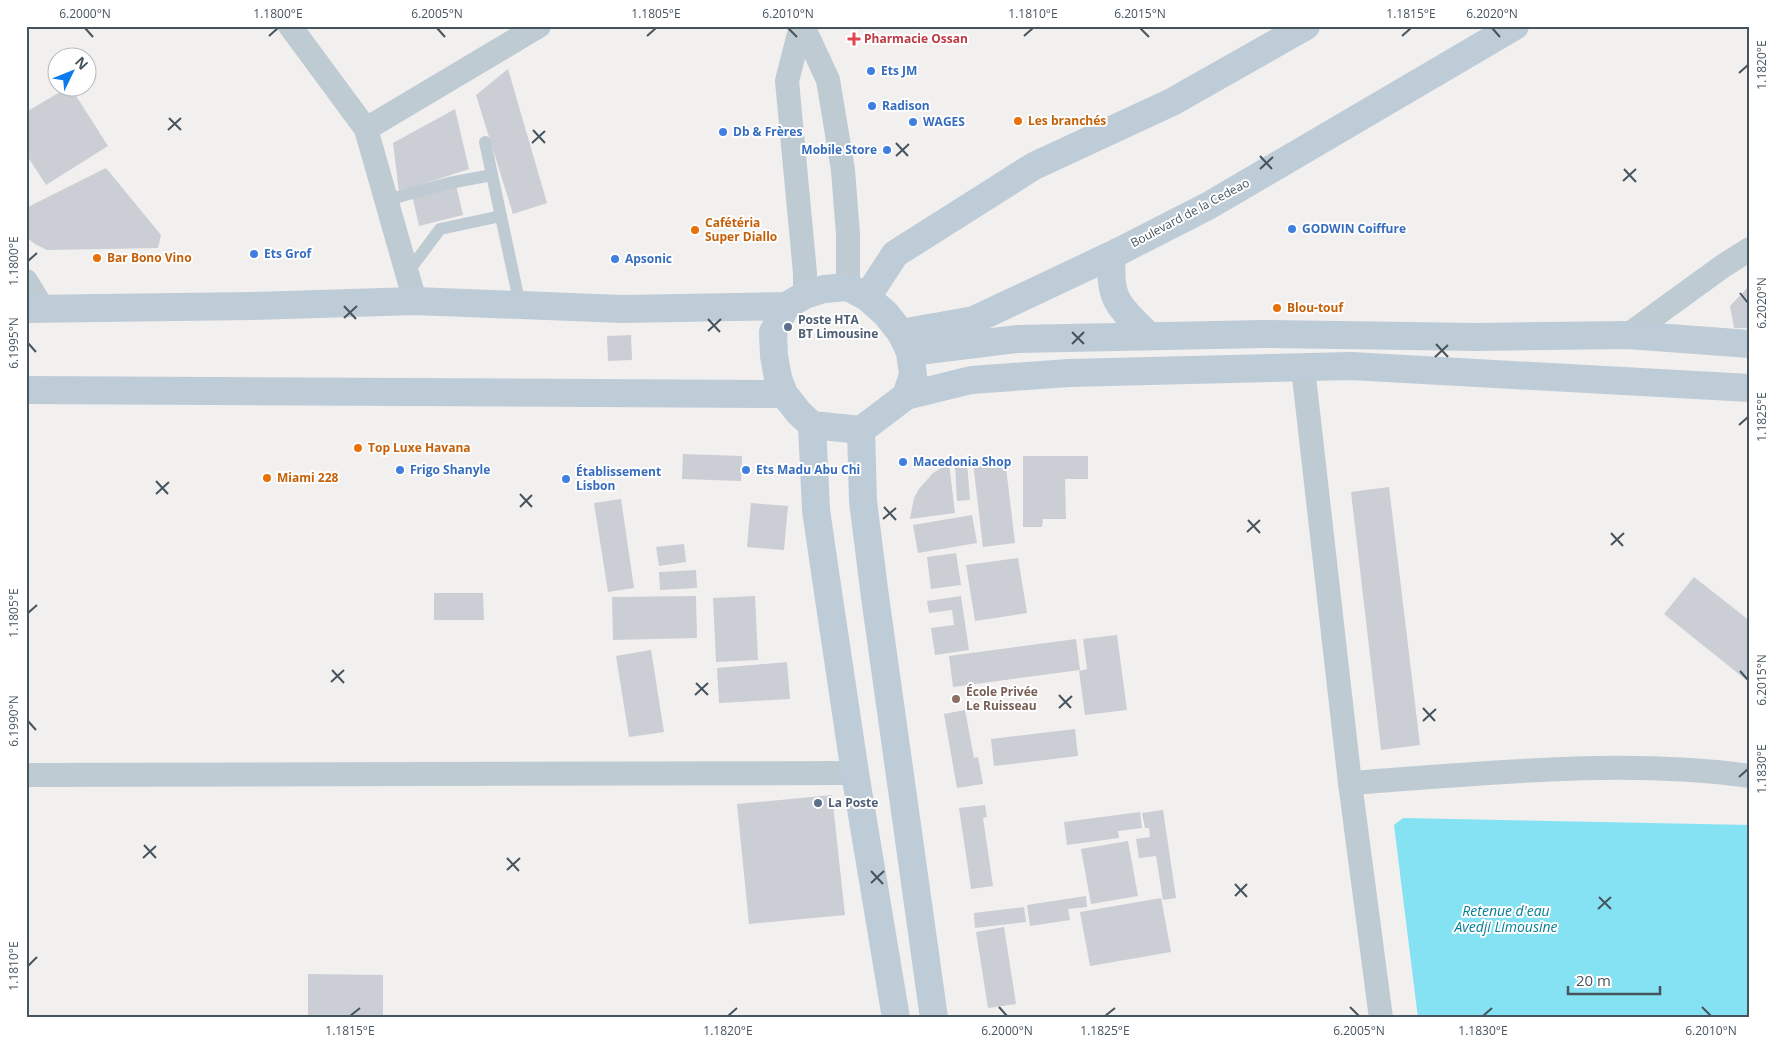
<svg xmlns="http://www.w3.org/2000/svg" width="1776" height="1044" viewBox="0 0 1776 1044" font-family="'Open Sans',sans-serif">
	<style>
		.water { fill: #84e2f3 }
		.building { fill: #cbced4 }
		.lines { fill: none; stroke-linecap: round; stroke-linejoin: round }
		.service { stroke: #becbd2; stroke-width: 12 }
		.minor { stroke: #becbd2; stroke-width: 24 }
		.secondary { stroke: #beccd7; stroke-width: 28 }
		.ticks { fill: none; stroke: #46545e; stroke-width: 2 }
		.health-dot { fill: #e0444e; stroke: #fff; stroke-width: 2 }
		.shop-dot { fill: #3f7fe0; stroke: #fff; stroke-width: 2 }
		.food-dot { fill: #e8710a; stroke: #fff; stroke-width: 2 }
		.service-dot { fill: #5c6f8a; stroke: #fff; stroke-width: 2 }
		.education-dot { fill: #8d6e63; stroke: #fff; stroke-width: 2 }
		.labels { text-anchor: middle; stroke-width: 4; stroke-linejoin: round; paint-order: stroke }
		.health-label { font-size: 12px; font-weight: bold; fill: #be3a42; stroke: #fff; text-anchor: start }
		.shop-label { font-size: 12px; font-weight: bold; fill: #366cbe; stroke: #fff; text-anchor: start }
		.food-label { font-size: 12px; font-weight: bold; fill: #c56008; stroke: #fff; text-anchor: start }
		.street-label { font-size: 12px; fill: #46545e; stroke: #fff }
		.service-label { font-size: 12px; font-weight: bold; fill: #4e5e75; stroke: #fff; text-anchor: start }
		.education-label { font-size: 12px; font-weight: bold; fill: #785e54; stroke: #fff; text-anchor: start }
		.water-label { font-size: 14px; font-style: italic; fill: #047e94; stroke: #fff }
		.neatline { fill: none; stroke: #46545e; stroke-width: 2 }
		.ticks-label { font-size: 12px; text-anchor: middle; fill: #46545e }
	</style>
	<rect width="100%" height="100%" fill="#f2efef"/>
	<path class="water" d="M1403 818 1750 825V1018H1418L1394 825Z"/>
	<g class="building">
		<path d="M508 69 547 203 513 214 476 95Z"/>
		<path d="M67 88H71L108 146 46 185 26 154V112Z"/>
		<path d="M455 109 469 169 399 192 393 143Z"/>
		<path d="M106 168 161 235 158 248 47 250 35 244 26 237V208Z"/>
		<path d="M456 185 463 215 419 226 412 195Z"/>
		<path d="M1750 285V328H1734L1730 306Z"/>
		<path d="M631 335 632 360 608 361 607 336Z"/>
		<path d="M683 454 742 456 741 481 682 479Z"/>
		<path d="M1023 456H1088V479H1065L1066 519H1043L1042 527H1023Z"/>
		<path d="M1005 459 1015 543 983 547 973 463Z"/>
		<path d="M967 462 970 500 957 501 955 464Z"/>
		<path d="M949 463 955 513 910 519 914 498 919 489 933 473Z"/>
		<path d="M1389 487 1420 745 1381 750 1351 492Z"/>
		<path d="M621 499 634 588 608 592 594 503Z"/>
		<path d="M751 503 788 506 784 550 747 547Z"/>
		<path d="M972 515 977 543 918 553 913 525Z"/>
		<path d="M684 544 686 562 659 566 656 547Z"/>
		<path d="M956 553 961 585 931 589 927 557Z"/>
		<path d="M1018 558 1027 613 975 621 966 565Z"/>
		<path d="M696 570 697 588 660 590 659 572Z"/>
		<path d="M1694 577 1750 621V683L1664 614Z"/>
		<path d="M434 593H483L484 620H434Z"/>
		<path d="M696 596 697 638 613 640 612 597Z"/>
		<path d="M755 596 758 660 716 662 713 598Z"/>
		<path d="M961 596 969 650 935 655 931 628 954 625 952 610 929 613 927 601Z"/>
		<path d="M1117 635 1127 710 1085 715 1079 671 1087 669 1083 639Z"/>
		<path d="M1076 639 1080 670 953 687 949 656Z"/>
		<path d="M651 650 664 732 629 737 616 656Z"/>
		<path d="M787 662 790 699 719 703 717 668Z"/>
		<path d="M965 710 974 758 978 757 983 784 957 788 944 714Z"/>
		<path d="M1075 729 1078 756 994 766 991 739Z"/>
		<path d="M832 795 845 915 749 924 737 804Z"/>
		<path d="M985 805 987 817 983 818 993 886 971 889 959 808Z"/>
		<path d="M1163 810 1176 898 1163 900 1156 856 1139 858 1136 839 1150 837 1149 828H1145L1142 813Z"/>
		<path d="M1140 812 1142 828 1118 831 1119 838 1067 845 1064 822Z"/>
		<path d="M1128 841 1138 896 1091 904 1081 849Z"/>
		<path d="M1086 896 1087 907 1068 909 1070 920 1030 926 1027 905Z"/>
		<path d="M1161 898 1171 952 1090 966 1080 912Z"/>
		<path d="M1024 907 1026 922 975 928 974 913Z"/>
		<path d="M1004 927 1016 1004 988 1008 976 932Z"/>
		<path d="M308 974 383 975V1018H308Z"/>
	</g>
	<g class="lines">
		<g class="service">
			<path d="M485 142 520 305"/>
			<path d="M387 200 449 183 492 175"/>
			<path d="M408 272 440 229 501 216"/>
		</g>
		<g class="minor">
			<path d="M290 26 366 129 415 301"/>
			<path d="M801 26 787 81 805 273V295"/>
			<path d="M803 26 828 80 843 170 848 234V287"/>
			<path d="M366 129 539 26"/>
			<path d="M26 281 43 309"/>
			<path d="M1628 335 1723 266 1750 249"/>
			<path d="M1303 368 1350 783 1381 1018"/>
			<path d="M26 775 855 773"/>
			<path d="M1350 783C1481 774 1619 758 1750 776"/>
		</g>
		<g class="secondary">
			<path d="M1118 252 1112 257C1108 301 1120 307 1149 336"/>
			<path d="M867 297 895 254 1034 166 1172 102 1306 26"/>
			<path d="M786 306 773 332 774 356 778 378 784 394 799 413 812 425 861 430 906 396 971 380 1069 373 1351 366 1750 388"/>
			<path d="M26 309 252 306 415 301 622 309 786 306 805 295 824 289 848 287 867 297 886 314 901 333 910 352 913 375 906 396"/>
			<path d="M901 333 974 320 1118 252 1208 206 1515 26"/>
			<path d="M910 352 1018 339 1264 334 1476 337 1628 335 1750 344"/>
			<path d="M26 390 784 394"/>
			<path d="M812 425 816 510 825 572 855 773 896 1018"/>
			<path d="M861 430 863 501 875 597 934 1018"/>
		</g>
	</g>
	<path class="ticks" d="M85 28 93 37M437 28 445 37M788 28 797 37M1140 28 1149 37M1492 28 1500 37M269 36 278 28M647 36 656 28M1024 36 1033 28M1402 36 1411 28M1739 73 1748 65M169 118 181 130M168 130 181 118M533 130 545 143M532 143 545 131M896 143 908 156M896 156 909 144M1260 156 1272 169M1260 169 1273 157M1624 169 1636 182M1623 181 1636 169M28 261 37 253M1740 293 1748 303M344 306 356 319M344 318 357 306M708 319 720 332M708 331 721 319M1072 332 1084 344M28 343 36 352M1072 344 1084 332M1436 344 1448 357M1435 357 1448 345M1739 425 1748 417M156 481 168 494M156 494 169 482M520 494 532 507M520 507 532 495M884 507 896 520M883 519 896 508M1248 520 1260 533M1247 532 1260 520M1611 533 1623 546M1611 545 1624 533M28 613 37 605M332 670 344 683M1740 671 1748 680M331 682 344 670M696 683 708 695M695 695 708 683M1059 695 1071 708M1059 708 1072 696M1423 708 1435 721M28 721 36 730M1423 721 1436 709M1739 777 1748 769M144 845 156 858M143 858 156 846M507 858 519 871M507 870 520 858M871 871 883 884M871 883 884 871M1235 884 1247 897M1235 896 1247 884M1599 897 1611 909M1598 909 1611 897M28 966 37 957M999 1007 1007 1016M1350 1007 1359 1016M1702 1007 1711 1016M350 1016 360 1008M728 1016 737 1008M1105 1016 1115 1008M1483 1016 1492 1008"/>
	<path class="health-dot" d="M851.5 31.5h5v5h5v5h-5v5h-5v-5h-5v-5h5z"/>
	<g class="shop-dot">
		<circle cx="871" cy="71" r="5"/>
		<circle cx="872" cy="106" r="5"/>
		<circle cx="913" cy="122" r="5"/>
		<circle cx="723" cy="132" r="5"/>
		<circle cx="887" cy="150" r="5"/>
		<circle cx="1292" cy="229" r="5"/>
		<circle cx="254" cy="254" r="5"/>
		<circle cx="615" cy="259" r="5"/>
		<circle cx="903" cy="462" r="5"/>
		<circle cx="400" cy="470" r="5"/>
		<circle cx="746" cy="470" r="5"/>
		<circle cx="566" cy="479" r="5"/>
	</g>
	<g class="food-dot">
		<circle cx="1018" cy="121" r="5"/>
		<circle cx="695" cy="230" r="5"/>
		<circle cx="97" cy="258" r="5"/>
		<circle cx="1277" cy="308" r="5"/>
		<circle cx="358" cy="448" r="5"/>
		<circle cx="267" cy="478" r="5"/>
	</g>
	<g class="service-dot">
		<circle cx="788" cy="327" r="5"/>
		<circle cx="818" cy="803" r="5"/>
	</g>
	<circle class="education-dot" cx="956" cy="699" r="5"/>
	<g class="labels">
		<g class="health-label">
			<text x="864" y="43">Pharmacie Ossan</text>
		</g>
		<g class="shop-label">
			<text x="881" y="75">Ets JM</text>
			<text x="882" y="110">Radison</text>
			<text x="923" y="126">WAGES</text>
			<text x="733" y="136">Db &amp; Frères</text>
			<text x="877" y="154" text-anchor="end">Mobile Store</text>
			<text x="1302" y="233">GODWIN Coiffure</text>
			<text x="264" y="258">Ets Grof</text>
			<text x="625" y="263">Apsonic</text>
			<text x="913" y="466">Macedonia Shop</text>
			<text x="410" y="474">Frigo Shanyle</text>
			<text x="756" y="474">Ets Madu Abu Chi</text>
			<text x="576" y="476">Établissement<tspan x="576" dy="14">Lisbon</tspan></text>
		</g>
		<g class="food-label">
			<text x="1028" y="125">Les branchés</text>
			<text x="705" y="227">Cafétéria<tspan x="705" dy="14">Super Diallo</tspan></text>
			<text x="107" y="262">Bar Bono Vino</text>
			<text x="1287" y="312">Blou-touf</text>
			<text x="368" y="452">Top Luxe Havana</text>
			<text x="277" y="482">Miami 228</text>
		</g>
		<g class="street-label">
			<text transform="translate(1190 213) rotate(-28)" y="4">Boulevard de la Cedeao</text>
		</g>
		<g class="service-label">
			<text x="798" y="324">Poste HTA<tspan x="798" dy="14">BT Limousine</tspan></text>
			<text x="828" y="807">La Poste</text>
		</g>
		<g class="education-label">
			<text x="966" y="696">École Privée<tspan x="966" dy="14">Le Ruisseau</tspan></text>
		</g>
		<g class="water-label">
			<text x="1506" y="916">Retenue d'eau<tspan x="1506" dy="16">Avedji Limousine</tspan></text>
		</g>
	</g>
	<rect width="1776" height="1044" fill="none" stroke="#ffffff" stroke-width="55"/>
	<g transform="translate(72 72) rotate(47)"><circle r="24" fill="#ffffff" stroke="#b5bbbf"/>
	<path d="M0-4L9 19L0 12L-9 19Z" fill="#0b7bef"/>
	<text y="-8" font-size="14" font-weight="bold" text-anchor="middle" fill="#46545e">N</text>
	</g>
	<path d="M1568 986v8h92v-8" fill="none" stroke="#46545e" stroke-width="2.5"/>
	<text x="1576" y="986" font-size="15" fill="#46545e" stroke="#ffffff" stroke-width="4" paint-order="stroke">20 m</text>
	<rect x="28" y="28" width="1720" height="988" class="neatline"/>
	<g class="ticks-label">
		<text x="85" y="18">6.2000°N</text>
		<text x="278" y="18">1.1800°E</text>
		<text x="437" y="18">6.2005°N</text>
		<text x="656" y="18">1.1805°E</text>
		<text x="788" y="18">6.2010°N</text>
		<text x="1033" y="18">1.1810°E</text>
		<text x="1140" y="18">6.2015°N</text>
		<text x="1411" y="18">1.1815°E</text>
		<text x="1492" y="18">6.2020°N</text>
		<text transform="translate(1762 65) rotate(-90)" y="4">1.1820°E</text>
		<text transform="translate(14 261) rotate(-90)" y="4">1.1800°E</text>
		<text transform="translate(1762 303) rotate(-90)" y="4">6.2020°N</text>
		<text transform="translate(14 343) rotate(-90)" y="4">6.1995°N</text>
		<text transform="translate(1762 417) rotate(-90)" y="4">1.1825°E</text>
		<text transform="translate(14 613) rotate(-90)" y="4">1.1805°E</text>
		<text transform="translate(1762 680) rotate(-90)" y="4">6.2015°N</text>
		<text transform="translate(14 721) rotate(-90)" y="4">6.1990°N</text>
		<text transform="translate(1762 769) rotate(-90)" y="4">1.1830°E</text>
		<text transform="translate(14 966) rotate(-90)" y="4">1.1810°E</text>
		<text x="350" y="1035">1.1815°E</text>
		<text x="728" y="1035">1.1820°E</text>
		<text x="1007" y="1035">6.2000°N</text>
		<text x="1105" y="1035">1.1825°E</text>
		<text x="1359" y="1035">6.2005°N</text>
		<text x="1483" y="1035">1.1830°E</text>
		<text x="1711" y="1035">6.2010°N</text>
	</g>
</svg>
